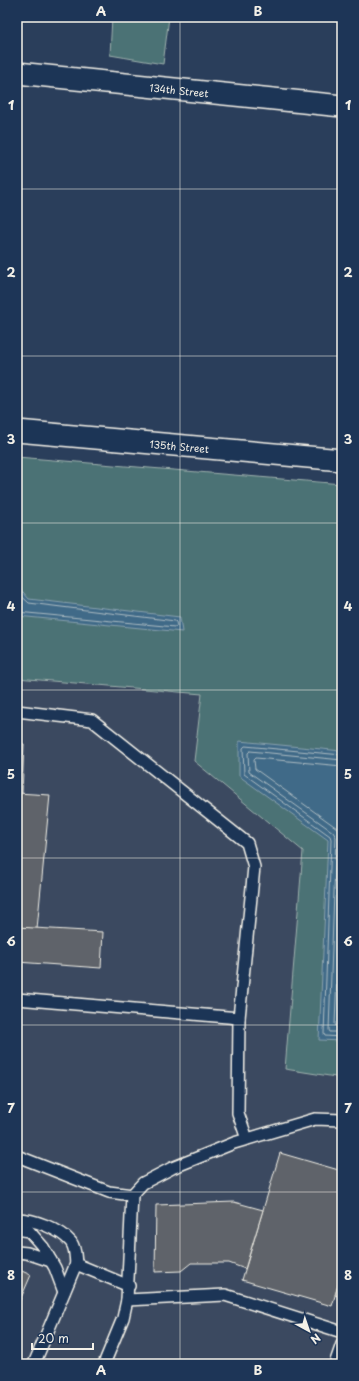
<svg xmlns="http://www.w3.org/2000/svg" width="359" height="1381" font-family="'Playpen Sans',sans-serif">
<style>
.built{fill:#3a4960}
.green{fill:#4b7275;stroke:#a0b2ae}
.water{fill:#416b88;stroke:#89a1ae}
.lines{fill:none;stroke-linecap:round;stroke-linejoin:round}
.shore{stroke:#acbbc2;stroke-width:1}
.building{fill:#5e646a;stroke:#f4f1e8}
.lane-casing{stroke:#f4f1e8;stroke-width:14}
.street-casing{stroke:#f4f1e8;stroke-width:24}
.lane{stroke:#1d3557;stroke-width:11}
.street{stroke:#1d3557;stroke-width:21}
.grid{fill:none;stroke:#f4f1e8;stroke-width:1;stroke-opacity:0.55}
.labels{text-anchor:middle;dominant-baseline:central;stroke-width:4;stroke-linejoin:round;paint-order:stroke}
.street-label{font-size:10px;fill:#f4f1e8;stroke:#1d3557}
.neatline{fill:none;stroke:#f4f1e8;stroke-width:1.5}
.grid-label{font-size:13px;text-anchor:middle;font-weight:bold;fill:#f4f1e8}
</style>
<rect width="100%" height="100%" fill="#2a3e5b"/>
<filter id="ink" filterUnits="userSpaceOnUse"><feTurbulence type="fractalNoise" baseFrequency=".025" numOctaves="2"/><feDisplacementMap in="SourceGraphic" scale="8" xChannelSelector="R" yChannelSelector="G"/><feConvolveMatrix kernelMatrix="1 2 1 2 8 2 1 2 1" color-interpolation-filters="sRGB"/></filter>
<g filter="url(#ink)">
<path class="built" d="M 17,678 L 203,694 L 194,761 L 303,851 L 285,1068 L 342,1078 L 342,1364 L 17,1364 Z"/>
<g class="green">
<path d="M 112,17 L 169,17 L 163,64 L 110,55 Z"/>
<path d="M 17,457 L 342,484 L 342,1078 L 285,1069 L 303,851 L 194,761 L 202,694 L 17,678 Z"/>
</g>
<g class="water">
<path d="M 17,585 L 29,599 L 180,617 L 182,632 L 17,616 Z"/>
<path d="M 239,741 L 342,751 L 342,1041 L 319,1040 L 328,840 L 239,776 Z"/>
</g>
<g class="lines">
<g class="shore">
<path d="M 17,592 L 29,603 L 175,621 L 176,622 L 177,626 L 175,627 L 17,612"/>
<path d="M 342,755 L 245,746 L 243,748 L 244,774 L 330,836 L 331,839 L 324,1034 L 325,1036 L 342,1037"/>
<path d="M 342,760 L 250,751 L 248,753 L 249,772 L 333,832 L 336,837 L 329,1030 L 330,1032 L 342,1032"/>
<path d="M 342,766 L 256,758 L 254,760 L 255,769 L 337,828 L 342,836"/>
<path d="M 342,857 L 335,1024 L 336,1026 L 342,1026"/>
</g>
</g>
<g class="building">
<path d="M 17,743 L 24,744 L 22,794 L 17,793 Z"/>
<path d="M 17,793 L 50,795 L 37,929 L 17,927 Z"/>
<path d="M 17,927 L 103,932 L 101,968 L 17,962 Z"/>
<path d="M 280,1153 L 342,1171 L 342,1272 L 332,1306 L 242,1280 Z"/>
<path d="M 234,1202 L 263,1210 L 245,1269 L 229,1263 L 191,1263 L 181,1271 L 155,1272 L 156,1205 Z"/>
<path d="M 17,1269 L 31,1275 L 17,1307 Z"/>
<path d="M 342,1272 L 342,1297 L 335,1295 Z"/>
</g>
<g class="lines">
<defs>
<g id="lane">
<path d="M 17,711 L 92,720 L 247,843 L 254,867 L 239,1018 L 238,1113 L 247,1139"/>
<path d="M 17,999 L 239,1018"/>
<path d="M 17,1156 L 109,1192 L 132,1195"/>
<path d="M 17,1219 C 34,1219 60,1229 71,1242 C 76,1249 75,1256 76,1264 L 129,1286"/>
<path d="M 17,1229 L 29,1231 L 43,1247 L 55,1268 L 64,1292"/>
<path d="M 17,1252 L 27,1253 L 51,1261"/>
<path d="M 127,1300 L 225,1295 L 342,1332"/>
<path d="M 34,1364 L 76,1264"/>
<path d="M 104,1364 L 123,1318 L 127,1300 L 132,1195 L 143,1183 L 172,1168 L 234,1143 L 315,1119 L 342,1120"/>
<path d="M 335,1364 L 342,1344"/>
</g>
<g id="street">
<path id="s1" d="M 17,73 L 342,106"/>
<path id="s2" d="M 17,431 L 342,460"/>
</g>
</defs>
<use href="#lane" class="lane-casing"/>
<use href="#street" class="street-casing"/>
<use href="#lane" class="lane"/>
<use href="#street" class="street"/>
</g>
</g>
<path class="grid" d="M 180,17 L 180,1364M 17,189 L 342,189M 17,356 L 342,356M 17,523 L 342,523M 17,690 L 342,690M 17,858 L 342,858M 17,1025 L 342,1025M 17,1192 L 342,1192"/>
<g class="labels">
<g class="street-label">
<text stroke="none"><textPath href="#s1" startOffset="163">134th Street</textPath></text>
<text stroke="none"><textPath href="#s2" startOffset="163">135th Street</textPath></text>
</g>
</g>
<rect width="359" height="1381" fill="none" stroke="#1d3557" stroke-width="44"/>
<g transform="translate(309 1331) rotate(140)" stroke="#1d3557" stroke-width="3" paint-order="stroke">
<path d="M0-3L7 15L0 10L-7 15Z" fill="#f4f1e8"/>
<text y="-6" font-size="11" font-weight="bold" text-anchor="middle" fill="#f4f1e8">N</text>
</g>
<path d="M32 1343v6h61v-6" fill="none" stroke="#f4f1e8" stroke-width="2"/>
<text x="38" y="1343" font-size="12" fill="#f4f1e8" stroke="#1d3557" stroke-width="3" paint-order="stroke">20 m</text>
<rect x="22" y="22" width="315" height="1337" class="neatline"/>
<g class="grid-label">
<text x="101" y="16">A</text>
<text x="258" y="16">B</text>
<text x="11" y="110">1</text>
<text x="348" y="110">1</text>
<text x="11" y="277">2</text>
<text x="348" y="277">2</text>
<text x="11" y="444">3</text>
<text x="348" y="444">3</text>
<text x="11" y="611">4</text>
<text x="348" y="611">4</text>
<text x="11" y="779">5</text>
<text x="348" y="779">5</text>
<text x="11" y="946">6</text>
<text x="348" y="946">6</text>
<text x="11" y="1113">7</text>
<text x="348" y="1113">7</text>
<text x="11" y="1280">8</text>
<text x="348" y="1280">8</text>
<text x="101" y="1375">A</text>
<text x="258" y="1375">B</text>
</g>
</svg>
